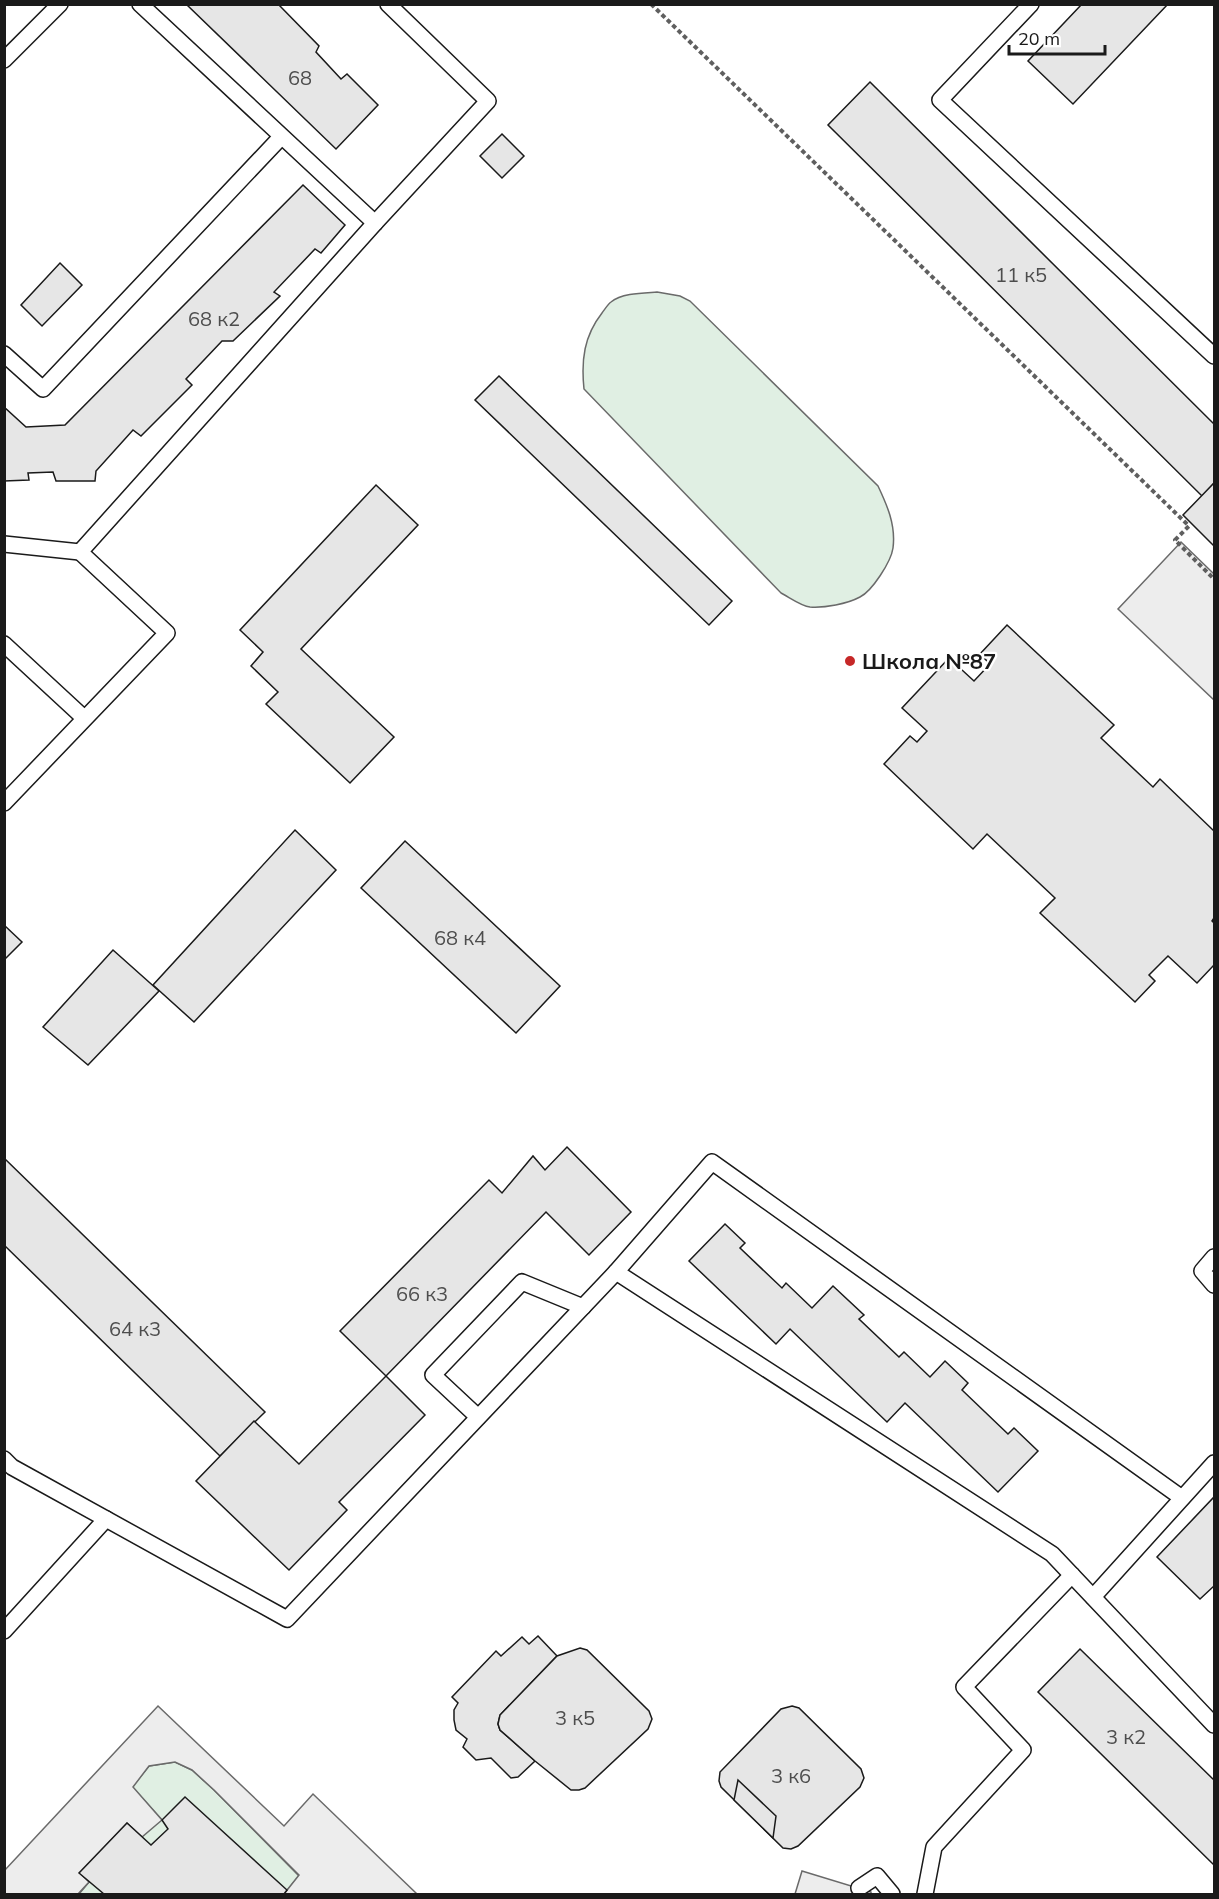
<svg xmlns="http://www.w3.org/2000/svg" width="1219" height="1899" font-family="Mulish,sans-serif">
<style>
.green{fill:#e0efe3;stroke:#6a6a6a;stroke-width:1.5}
.parking{fill:#ededed;stroke:#6a6a6a;stroke-width:1.5}
.building{fill:#e6e6e6;stroke:#1a1a1a;stroke-width:1.5}
.lines{fill:none;stroke-linecap:round;stroke-linejoin:round}
.service-casing{stroke:#1a1a1a;stroke-width:18}
.path{stroke:#5f5f5f;stroke-width:4;stroke-dasharray:4.5 3;stroke-linecap:butt}
.service{stroke:#fff;stroke-width:15}
.poi-dot{fill:#c62828;stroke:#fff;stroke-width:2}
.labels{text-anchor:middle;dominant-baseline:central;stroke-width:4.5;stroke-linejoin:round;paint-order:stroke}
.number-label{font-size:20px;fill:#4d4d4d}
.poi-label{font-size:22px;font-weight:bold;fill:#1a1a1a;stroke:#fff;text-anchor:start}
</style>
<rect width="100%" height="100%" fill="#fff"/>
<g class="green">
<path d="M 657,292 L 680,296 L 690,301 L 878,486 C 887,505 896,525 893,548 C 891,562 872,591 860,597 C 847,604 825,608 810,607 C 801,606 789,597 781,593 L 584,389 C 581,360 584,336 602,313 C 605,309 608,304 611,302 C 622,293 644,293 657,292 Z"/>
<path d="M 175,1762 L 192,1770 L 214,1790 L 299,1876 L 284,1894 L 79,1894 L 89,1882 L 79,1873 L 127,1823 L 161,1819 L 132,1787 L 149,1766 Z"/>
</g>
<g class="parking">
<path d="M 1181,542 L 1214,574 L 1214,700 L 1118,609 Z"/>
<path d="M 158,1706 L 284,1826 L 313,1794 L 417,1894 L 284,1894 L 299,1875 L 214,1790 L 192,1770 L 175,1762 L 149,1766 L 133,1787 L 162,1820 L 142,1837 L 127,1823 L 80,1873 L 89,1882 L 78,1894 L 5,1894 L 4,1871 Z"/>
<path d="M 802,1871 L 871,1892 L 871,1894 L 795,1894 Z"/>
</g>
<g class="building">
<path d="M 186,4 L 278,4 L 319,46 L 316,52 L 341,79 L 347,74 L 378,105 L 336,149 Z"/>
<path d="M 1082,4 L 1168,4 L 1073,104 L 1028,61 Z"/>
<path d="M 870,82 L 1214,424 L 1214,483 L 1202,496 L 828,125 Z"/>
<path d="M 502,134 L 524,156 L 502,178 L 480,156 Z"/>
<path d="M 303,185 L 345,225 L 321,253 L 315,249 L 274,292 L 280,296 L 233,341 L 222,341 L 186,379 L 192,385 L 141,436 L 133,430 L 96,471 L 95,481 L 56,481 L 53,472 L 28,473 L 29,480 L 4,481 L 4,407 L 26,427 L 65,425 Z"/>
<path d="M 60,263 L 82,285 L 42,326 L 21,305 Z"/>
<path d="M 499,376 L 732,601 L 709,625 L 475,400 Z"/>
<path d="M 1214,483 L 1214,546 L 1183,515 Z"/>
<path d="M 376,485 L 418,525 L 301,649 L 394,737 L 350,783 L 266,704 L 278,692 L 251,666 L 263,652 L 240,630 Z"/>
<path d="M 1007,625 L 1114,725 L 1101,738 L 1153,787 L 1160,779 L 1214,831 L 1214,918 L 1212,921 L 1214,923 L 1214,965 L 1197,983 L 1168,956 L 1149,975 L 1155,981 L 1135,1002 L 1040,913 L 1055,898 L 987,834 L 973,849 L 884,764 L 910,736 L 917,742 L 927,731 L 902,708 L 949,658 L 974,681 L 990,664 L 980,654 Z"/>
<path d="M 295,830 L 336,870 L 194,1022 L 153,985 Z"/>
<path d="M 405,841 L 560,986 L 516,1033 L 361,888 Z"/>
<path d="M 4,925 L 22,942 L 4,960 Z"/>
<path d="M 113,950 L 159,991 L 88,1065 L 43,1027 Z"/>
<path d="M 567,1147 L 631,1212 L 589,1255 L 546,1212 L 386,1376 L 340,1331 L 489,1180 L 502,1193 L 533,1156 L 545,1170 Z"/>
<path d="M 4,1158 L 265,1412 L 220,1456 L 4,1245 Z"/>
<path d="M 725,1224 L 745,1243 L 740,1248 L 782,1288 L 786,1283 L 812,1308 L 833,1286 L 864,1315 L 859,1319 L 899,1357 L 904,1352 L 930,1377 L 945,1361 L 968,1383 L 962,1390 L 1008,1434 L 1014,1428 L 1038,1451 L 998,1492 L 905,1403 L 887,1422 L 790,1329 L 776,1344 L 689,1261 Z"/>
<path d="M 386,1376 L 425,1415 L 339,1502 L 347,1510 L 289,1570 L 196,1481 L 254,1421 L 299,1464 Z"/>
<path d="M 1214,1497 L 1214,1586 L 1200,1599 L 1157,1557 Z"/>
<path d="M 538,1636 L 557,1656 L 500,1715 L 498,1724 L 500,1730 L 535,1761 L 518,1777 L 511,1778 L 491,1758 L 476,1760 L 463,1747 L 467,1739 L 456,1730 L 454,1720 L 454,1710 L 458,1703 L 452,1697 L 496,1651 L 501,1656 L 522,1637 L 529,1644 Z"/>
<path d="M 580,1648 L 587,1650 L 649,1711 L 652,1719 L 648,1729 L 585,1788 L 579,1790 L 571,1790 L 535,1761 L 500,1730 L 498,1724 L 500,1715 L 557,1656 Z"/>
<path d="M 1080,1649 L 1214,1780 L 1214,1865 L 1038,1692 Z"/>
<path d="M 792,1706 L 799,1708 L 861,1769 L 864,1778 L 860,1787 L 798,1846 L 791,1849 L 783,1848 L 721,1787 L 719,1781 L 720,1772 L 781,1709 Z"/>
<path d="M 738,1780 L 776,1816 L 773,1838 L 734,1800 Z"/>
<path d="M 185,1797 L 287,1890 L 284,1894 L 104,1894 L 79,1873 L 127,1823 L 151,1845 L 168,1829 L 162,1820 Z"/>
</g>
<g class="lines">
<defs>
<g id="service">
<path d="M 140,4 L 375,223"/>
<path d="M 1031,4 L 940,100 L 1214,356"/>
<path d="M 4,60 L 60,4"/>
<path d="M 4,354 L 43,389 L 281,137"/>
<path d="M 4,544 L 80,552"/>
<path d="M 4,644 L 84,718"/>
<path d="M 4,803 L 167,633 L 80,552 L 375,223 L 488,101 L 388,4"/>
<path d="M 1214,1257 L 1202,1271 L 1214,1285"/>
<path d="M 616,1272 L 712,1162 L 1182,1498"/>
<path d="M 478,1417 L 433,1375 L 522,1282 L 583,1307"/>
<path d="M 4,1459 L 12,1467 L 287,1619 L 616,1272 L 1052,1554 L 1214,1725"/>
<path d="M 1093,1597 L 1214,1463"/>
<path d="M 4,1631 L 106,1519"/>
<path d="M 859,1888 L 877,1876 L 892,1894"/>
<path d="M 925,1894 L 934,1847 L 1023,1750 L 964,1687 L 1072,1575"/>
</g>
</defs>
<use href="#service" class="service-casing"/>
<path class="path" d="M 651,4 L 1189,526 L 1175,540 L 1214,579"/>
<use href="#service" class="service"/>
</g>
<circle class="poi-dot" cx="850" cy="661" r="6"/>
<g class="labels">
<g class="number-label">
<text x="300" y="77">68</text>
<text x="1021" y="274">11 к5</text>
<text x="214" y="318">68 к2</text>
<text x="460" y="937">68 к4</text>
<text x="422" y="1293">66 к3</text>
<text x="135" y="1328">64 к3</text>
<text x="575" y="1717">3 к5</text>
<text x="1126" y="1736">3 к2</text>
<text x="791" y="1775">3 к6</text>
</g>
<g class="poi-label">
<text x="862" y="661">Школа №87</text>
</g>
</g>
<rect width="1219" height="1899" fill="none" stroke="#1a1a1a" stroke-width="12"/>
<path d="M1009 45v9h96v-9" fill="none" stroke="#1a1a1a" stroke-width="3"/>
<text x="1018" y="45" font-size="18" fill="#1a1a1a" stroke="#ffffff" stroke-width="4.5" paint-order="stroke">20 m</text>
</svg>
